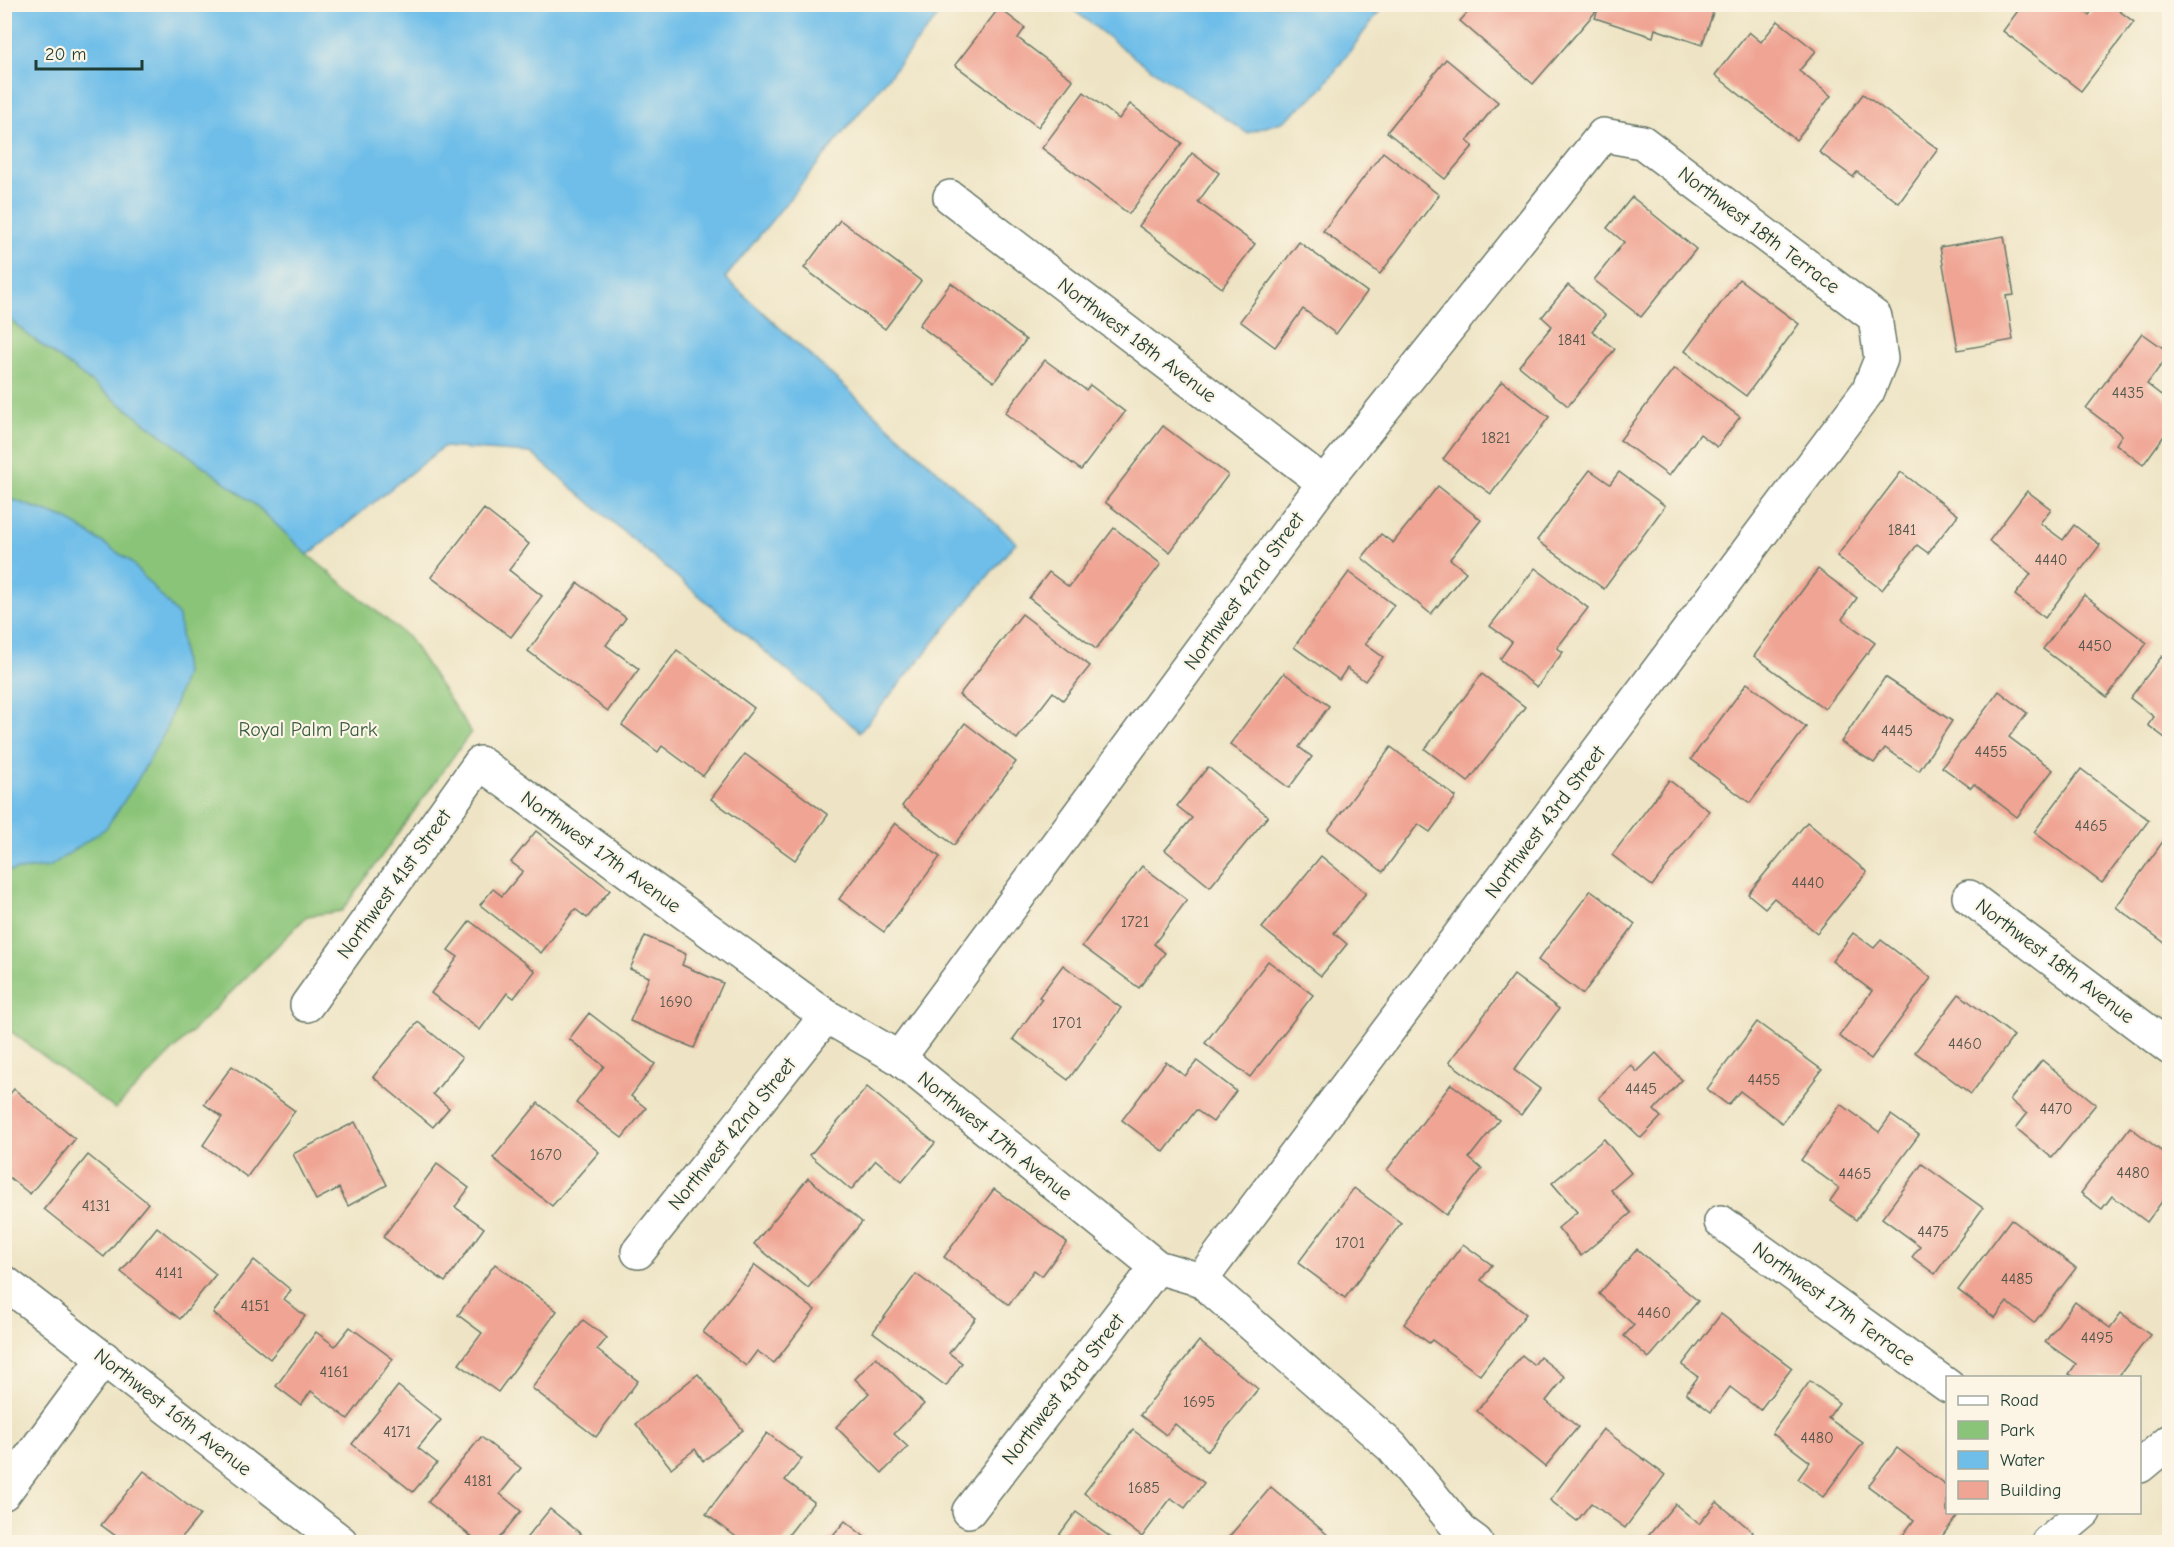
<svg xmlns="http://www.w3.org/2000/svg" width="2174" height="1547" font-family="'Comic Neue',sans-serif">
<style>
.green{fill:#8ac478;stroke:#548056;stroke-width:1.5}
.water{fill:#6ebee9;stroke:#467e8e;stroke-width:1.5}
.building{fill:#f0a594}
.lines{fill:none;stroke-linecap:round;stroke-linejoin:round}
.minor-casing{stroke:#677767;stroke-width:36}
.minor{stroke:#fff;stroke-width:33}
.labels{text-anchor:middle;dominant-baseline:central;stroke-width:4.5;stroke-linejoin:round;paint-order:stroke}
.number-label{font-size:16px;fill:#53574c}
.street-label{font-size:20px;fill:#1f3d34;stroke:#fcf5e5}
.park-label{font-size:20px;fill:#3a5f45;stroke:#fcf5e5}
</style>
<rect width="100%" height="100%" fill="#fcf5e5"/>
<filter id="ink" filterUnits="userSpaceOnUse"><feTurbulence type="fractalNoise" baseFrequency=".0167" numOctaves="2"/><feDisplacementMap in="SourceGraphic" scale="12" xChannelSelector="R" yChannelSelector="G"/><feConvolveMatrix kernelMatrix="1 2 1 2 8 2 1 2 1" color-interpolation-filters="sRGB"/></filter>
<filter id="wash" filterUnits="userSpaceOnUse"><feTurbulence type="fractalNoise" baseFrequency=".008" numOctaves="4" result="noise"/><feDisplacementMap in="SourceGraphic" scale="24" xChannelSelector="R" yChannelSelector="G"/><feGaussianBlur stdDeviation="1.35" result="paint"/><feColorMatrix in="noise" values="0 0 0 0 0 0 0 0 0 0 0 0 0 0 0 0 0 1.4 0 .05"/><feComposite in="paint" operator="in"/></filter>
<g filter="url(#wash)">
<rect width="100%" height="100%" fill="#eee4c5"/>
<path class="green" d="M 5,315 L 27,334 L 258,507 L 308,555 L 409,638 L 471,732 L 342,911 L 307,916 L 115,1109 L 5,1027 L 5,871 L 49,867 L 67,519 L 5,497 Z"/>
<g class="water">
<path d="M 5,4 L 947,5 L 725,278 L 1016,542 L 860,732 L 531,453 L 443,447 L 308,555 L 258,507 L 27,334 L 5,315 Z"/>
<path d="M 1067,5 L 1384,5 L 1321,90 L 1284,121 L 1247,133 L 1139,61 Z"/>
<path d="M 5,497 L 67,519 L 129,560 L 179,616 L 185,674 L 166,730 L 134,786 L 106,828 L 49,867 L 9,871 L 4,871 Z"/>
</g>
<g id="blocks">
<g class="building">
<path d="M 1475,4 L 1592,4 L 1598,9 L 1533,84 L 1460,21 Z"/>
<path d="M 1600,4 L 1716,4 L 1702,45 L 1655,29 L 1653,37 L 1595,18 Z"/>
<path d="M 2023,4 L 2076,4 L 2089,15 L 2097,4 L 2110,4 L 2134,22 L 2081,91 L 2003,31 Z"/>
<path d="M 999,8 L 1025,28 L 1018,38 L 1073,80 L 1038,127 L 955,65 Z"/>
<path d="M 1778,21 L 1816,51 L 1799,71 L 1831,96 L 1796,140 L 1715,75 L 1749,32 L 1761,42 Z"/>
<path d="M 1446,59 L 1498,102 L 1467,141 L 1473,146 L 1445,179 L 1387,132 Z"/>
<path d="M 1084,92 L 1119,119 L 1130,104 L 1182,143 L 1129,214 L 1042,148 Z"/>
<path d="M 1863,94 L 1938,149 L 1899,203 L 1857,172 L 1853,177 L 1819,152 Z"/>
<path d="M 1383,152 L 1439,195 L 1380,274 L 1323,231 Z"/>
<path d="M 1192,153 L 1219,173 L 1198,202 L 1255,244 L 1222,288 L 1139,226 Z"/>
<path d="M 1632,197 L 1696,249 L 1641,317 L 1594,280 L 1624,242 L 1607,228 Z"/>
<path d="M 840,220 L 921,281 L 885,329 L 804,268 Z"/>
<path d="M 2004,236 L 2014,295 L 2006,296 L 2013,340 L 1958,350 L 1940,247 Z"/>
<path d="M 1299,242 L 1367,292 L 1336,334 L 1303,309 L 1275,347 L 1240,321 Z"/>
<path d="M 1739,279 L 1799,324 L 1746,396 L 1685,351 Z"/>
<path d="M 951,283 L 1026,340 L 994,382 L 919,325 Z"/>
<path d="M 1568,285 L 1605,315 L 1592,331 L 1615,349 L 1568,406 L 1519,366 L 1552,326 L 1542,317 Z"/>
<path d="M 2142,333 L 2170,353 L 2147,384 L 2169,401 L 2169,429 L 2143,465 L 2116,444 L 2122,435 L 2086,408 Z"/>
<path d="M 1045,360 L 1086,390 L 1090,385 L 1125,412 L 1081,470 L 1005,413 Z"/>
<path d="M 1674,368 L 1740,417 L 1717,447 L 1700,434 L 1669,476 L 1620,440 Z"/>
<path d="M 1502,381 L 1549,417 L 1491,494 L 1443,459 Z"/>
<path d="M 1163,426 L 1228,475 L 1170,552 L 1105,502 Z"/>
<path d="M 1590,470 L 1610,484 L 1619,472 L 1665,506 L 1604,589 L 1537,540 Z"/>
<path d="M 1901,472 L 1958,515 L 1928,553 L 1917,545 L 1882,590 L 1837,556 Z"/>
<path d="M 1438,486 L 1481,520 L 1450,559 L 1466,572 L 1431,614 L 1362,558 L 1381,534 L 1393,543 Z"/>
<path d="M 2027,491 L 2051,509 L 2040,523 L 2063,540 L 2074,525 L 2100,545 L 2045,618 L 2015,595 L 2031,574 L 1989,541 Z"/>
<path d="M 484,509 L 529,544 L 509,570 L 542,596 L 511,637 L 431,577 Z"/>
<path d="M 1114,528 L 1161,564 L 1096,649 L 1029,598 L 1049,572 L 1069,587 Z"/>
<path d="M 1535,568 L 1588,608 L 1557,648 L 1563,652 L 1537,687 L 1500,659 L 1512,642 L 1490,626 Z"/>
<path d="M 1818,569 L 1857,598 L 1842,619 L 1875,643 L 1825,709 L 1754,656 Z"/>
<path d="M 1349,572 L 1394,605 L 1365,644 L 1383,657 L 1365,681 L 1347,668 L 1339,680 L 1294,647 Z"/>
<path d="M 578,583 L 626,618 L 606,645 L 639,669 L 608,711 L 528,651 Z"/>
<path d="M 2084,595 L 2147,643 L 2107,697 L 2043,649 Z"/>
<path d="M 1022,614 L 1090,666 L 1063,700 L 1053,692 L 1017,739 L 959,695 Z"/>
<path d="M 677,650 L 754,708 L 703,776 L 662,746 L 658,752 L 622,725 Z"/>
<path d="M 2162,656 L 2169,662 L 2169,741 L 2148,725 L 2154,717 L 2130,698 Z"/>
<path d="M 1284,673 L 1329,706 L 1299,747 L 1312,757 L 1289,788 L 1230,744 Z"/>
<path d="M 1482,674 L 1525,707 L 1468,782 L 1425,749 Z"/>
<path d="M 1885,677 L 1952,721 L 1919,771 L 1885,748 L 1874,763 L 1841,742 Z"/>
<path d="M 1747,683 L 1806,727 L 1750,803 L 1691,759 Z"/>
<path d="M 1999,691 L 2027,713 L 2009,737 L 2053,770 L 2017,817 L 1974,784 L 1971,788 L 1942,767 Z"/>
<path d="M 965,723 L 1016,762 L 954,845 L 902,806 Z"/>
<path d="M 1391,747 L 1456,797 L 1430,832 L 1418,824 L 1383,872 L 1328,830 Z"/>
<path d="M 745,754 L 828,815 L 795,860 L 711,799 Z"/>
<path d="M 1208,767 L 1268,816 L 1210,887 L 1165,850 L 1192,818 L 1177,806 Z"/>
<path d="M 2081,769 L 2149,820 L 2102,883 L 2034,832 Z"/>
<path d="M 1669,780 L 1709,811 L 1652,886 L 1612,855 Z"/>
<path d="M 1807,822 L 1867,872 L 1817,933 L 1774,898 L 1765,908 L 1748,894 Z"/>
<path d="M 895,823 L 940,857 L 884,932 L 839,899 Z"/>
<path d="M 536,831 L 610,890 L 587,918 L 575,909 L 541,953 L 480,905 L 493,889 L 502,896 L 523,871 L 511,862 Z"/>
<path d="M 2169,833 L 2169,946 L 2116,907 Z"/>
<path d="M 1321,856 L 1366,893 L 1334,933 L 1347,944 L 1321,976 L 1262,928 Z"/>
<path d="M 1142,866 L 1187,900 L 1154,944 L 1165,953 L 1139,988 L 1082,946 Z"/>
<path d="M 1591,890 L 1635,924 L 1583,994 L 1538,960 Z"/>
<path d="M 470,921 L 535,971 L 514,998 L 507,993 L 480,1030 L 431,993 L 458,957 L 448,950 Z"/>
<path d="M 1853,933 L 1874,948 L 1881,940 L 1931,978 L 1871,1059 L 1839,1036 L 1872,991 L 1832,961 Z"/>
<path d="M 645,936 L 686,954 L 682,965 L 723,983 L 694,1048 L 630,1021 L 649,977 L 630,969 Z"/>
<path d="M 1268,961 L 1313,995 L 1250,1077 L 1205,1043 Z"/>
<path d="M 1063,965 L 1121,1008 L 1068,1080 L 1013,1039 L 1042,999 L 1039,997 Z"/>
<path d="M 1514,975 L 1559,1009 L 1514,1070 L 1540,1089 L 1521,1115 L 1449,1062 Z"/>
<path d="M 1959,994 L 2014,1036 L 1971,1094 L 1915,1052 Z"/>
<path d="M 589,1013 L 655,1064 L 631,1096 L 646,1108 L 622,1138 L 576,1103 L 604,1066 L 569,1039 Z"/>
<path d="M 418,1022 L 462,1058 L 433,1094 L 449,1108 L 433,1127 L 373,1077 Z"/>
<path d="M 1757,1022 L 1822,1070 L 1782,1123 L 1740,1091 L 1728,1105 L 1707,1089 Z"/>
<path d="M 1656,1053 L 1682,1080 L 1654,1110 L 1661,1117 L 1641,1138 L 1599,1098 L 1631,1065 L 1637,1072 Z"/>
<path d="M 2042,1060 L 2096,1104 L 2052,1158 L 2016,1128 L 2027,1114 L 2010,1100 Z"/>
<path d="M 1197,1061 L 1236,1091 L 1213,1122 L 1196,1110 L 1164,1152 L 1122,1120 L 1166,1062 L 1185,1076 Z"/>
<path d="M 232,1066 L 295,1111 L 247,1177 L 203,1145 L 222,1117 L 204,1104 Z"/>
<path d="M 1451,1084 L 1499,1120 L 1469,1158 L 1482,1169 L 1446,1215 L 1387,1170 Z"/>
<path d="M 867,1087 L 935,1143 L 902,1182 L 876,1160 L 851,1190 L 810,1155 Z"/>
<path d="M 14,1089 L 75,1139 L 30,1194 L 4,1173 L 4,1101 Z"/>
<path d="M 538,1103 L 599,1152 L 552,1206 L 493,1158 Z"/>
<path d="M 1841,1104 L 1879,1132 L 1891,1115 L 1919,1135 L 1856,1220 L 1830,1201 L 1839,1188 L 1801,1160 Z"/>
<path d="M 355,1122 L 387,1185 L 348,1206 L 339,1188 L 316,1200 L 293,1154 Z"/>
<path d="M 2130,1127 L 2165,1154 L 2169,1147 L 2169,1192 L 2147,1222 L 2112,1196 L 2102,1209 L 2081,1193 Z"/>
<path d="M 1604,1139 L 1631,1173 L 1611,1190 L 1631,1213 L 1581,1256 L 1558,1228 L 1577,1212 L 1552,1183 Z"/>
<path d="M 88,1155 L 148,1203 L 104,1257 L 44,1209 Z"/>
<path d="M 437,1164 L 469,1188 L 455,1207 L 484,1228 L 445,1282 L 383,1237 Z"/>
<path d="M 1922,1164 L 1983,1208 L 1935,1274 L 1912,1257 L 1920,1246 L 1882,1218 Z"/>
<path d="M 808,1178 L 862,1222 L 808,1288 L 754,1244 Z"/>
<path d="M 1354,1188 L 1401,1223 L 1345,1298 L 1298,1263 Z"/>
<path d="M 994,1189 L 1067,1242 L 1042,1276 L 1034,1270 L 1009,1305 L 944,1257 Z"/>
<path d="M 2011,1219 L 2076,1268 L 2034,1323 L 2007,1302 L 1995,1318 L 1958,1290 Z"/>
<path d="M 157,1227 L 216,1274 L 180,1319 L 121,1272 Z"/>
<path d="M 1463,1244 L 1492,1265 L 1481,1280 L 1526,1314 L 1480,1375 L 1432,1340 L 1429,1343 L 1404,1324 Z"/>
<path d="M 1637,1249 L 1698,1301 L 1649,1358 L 1624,1336 L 1634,1325 L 1599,1294 Z"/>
<path d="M 254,1260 L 291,1290 L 284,1299 L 305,1316 L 270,1359 L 213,1313 Z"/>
<path d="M 495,1264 L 557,1311 L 498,1392 L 459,1364 L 482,1333 L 458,1315 Z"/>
<path d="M 755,1265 L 815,1310 L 774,1363 L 757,1351 L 746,1366 L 703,1332 Z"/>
<path d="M 916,1274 L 976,1318 L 949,1353 L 962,1363 L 946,1386 L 873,1332 Z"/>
<path d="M 2075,1302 L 2110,1328 L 2121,1313 L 2150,1335 L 2118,1377 L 2074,1377 L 2069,1374 L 2076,1364 L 2045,1342 Z"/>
<path d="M 1721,1314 L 1792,1368 L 1760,1410 L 1730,1387 L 1711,1412 L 1686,1393 L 1698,1377 L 1682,1365 Z"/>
<path d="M 583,1320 L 607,1338 L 597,1350 L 638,1381 L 596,1437 L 532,1388 Z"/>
<path d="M 350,1327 L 393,1359 L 348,1419 L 311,1391 L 301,1405 L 276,1386 L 316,1332 L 335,1346 Z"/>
<path d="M 1199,1341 L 1258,1389 L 1208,1451 L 1175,1424 L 1166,1435 L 1140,1415 Z"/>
<path d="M 1522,1355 L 1534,1365 L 1540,1357 L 1565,1377 L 1546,1401 L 1578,1427 L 1545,1467 L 1477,1411 Z"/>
<path d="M 876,1357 L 924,1404 L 894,1434 L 908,1447 L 882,1473 L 836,1427 L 869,1393 L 855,1379 Z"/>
<path d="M 698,1374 L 743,1430 L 703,1461 L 695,1449 L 671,1468 L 636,1424 Z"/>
<path d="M 1810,1381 L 1839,1403 L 1828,1418 L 1863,1443 L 1823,1497 L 1798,1479 L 1810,1462 L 1772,1433 Z"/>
<path d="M 398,1386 L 441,1420 L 418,1448 L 437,1463 L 413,1492 L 352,1444 Z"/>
<path d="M 1603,1429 L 1665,1475 L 1625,1528 L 1591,1503 L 1577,1521 L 1550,1500 Z"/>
<path d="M 1133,1430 L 1204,1483 L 1185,1508 L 1171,1498 L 1142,1537 L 1084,1493 Z"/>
<path d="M 767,1433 L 802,1459 L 785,1480 L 814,1502 L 783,1542 L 730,1542 L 735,1536 L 706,1514 Z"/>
<path d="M 481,1437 L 521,1468 L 500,1494 L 521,1511 L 496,1542 L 478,1542 L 428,1502 Z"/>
<path d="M 1897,1448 L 1947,1486 L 1947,1512 L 1960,1512 L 1938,1542 L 1898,1542 L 1914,1520 L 1868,1486 Z"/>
<path d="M 144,1471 L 200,1515 L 178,1542 L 161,1542 L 157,1539 L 154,1542 L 124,1542 L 101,1525 Z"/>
<path d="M 1271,1487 L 1329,1536 L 1324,1542 L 1233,1542 L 1228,1538 Z"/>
<path d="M 1717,1502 L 1753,1532 L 1745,1542 L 1643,1542 L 1675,1504 L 1699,1524 Z"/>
<path d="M 550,1509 L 591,1542 L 523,1542 Z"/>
<path d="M 1076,1512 L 1117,1542 L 1054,1542 Z"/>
<path d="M 845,1521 L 871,1542 L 827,1542 Z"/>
</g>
</g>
</g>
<g filter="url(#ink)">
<use href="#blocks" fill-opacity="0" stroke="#677767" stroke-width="1.5"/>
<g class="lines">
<defs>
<g id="minor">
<path d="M 950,197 L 1324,483"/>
<path d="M 1969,897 L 2170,1048"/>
<path d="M 307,1005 L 480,763 L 826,1016 L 899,1058 L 1157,1267 L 1201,1280 L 1392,1447 L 1461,1531 L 1476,1542"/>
<path d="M 899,1058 L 1324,483 L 1603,135 L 1642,142 L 1875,317 L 1881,359 L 1868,391 L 1201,1280"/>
<path d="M 1721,1222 L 1948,1386"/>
<path d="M 638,1252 L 826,1016"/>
<path d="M 4,1282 L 341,1542"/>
<path d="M 2140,1466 L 2170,1441"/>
<path d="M 4,1493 L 104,1358"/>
<path d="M 969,1511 L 1157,1267"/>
<path d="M 2048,1542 L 2084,1512"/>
</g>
</defs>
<use href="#minor" class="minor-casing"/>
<use href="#minor" class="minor"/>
</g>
</g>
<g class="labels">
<g class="number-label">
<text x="1572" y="340">1841</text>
<text x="2128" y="393">4435</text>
<text x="1496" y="438">1821</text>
<text x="1902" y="530">1841</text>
<text x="2051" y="560">4440</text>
<text x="2095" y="646">4450</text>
<text x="1897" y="731">4445</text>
<text x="1991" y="752">4455</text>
<text x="2091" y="826">4465</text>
<text x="1808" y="883">4440</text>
<text x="1135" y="922">1721</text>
<text x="676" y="1002">1690</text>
<text x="1067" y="1023">1701</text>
<text x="1965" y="1044">4460</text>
<text x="1764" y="1080">4455</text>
<text x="1641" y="1089">4445</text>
<text x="2056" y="1109">4470</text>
<text x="546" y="1155">1670</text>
<text x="2133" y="1173">4480</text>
<text x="1855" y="1174">4465</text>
<text x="96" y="1206">4131</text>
<text x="1933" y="1232">4475</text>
<text x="1350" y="1243">1701</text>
<text x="169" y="1273">4141</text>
<text x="2017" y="1279">4485</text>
<text x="255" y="1306">4151</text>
<text x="1654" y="1313">4460</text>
<text x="2097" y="1338">4495</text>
<text x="334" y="1372">4161</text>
<text x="1199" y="1402">1695</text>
<text x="397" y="1432">4171</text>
<text x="1817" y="1438">4480</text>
<text x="478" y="1481">4181</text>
<text x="1144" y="1488">1685</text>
</g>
<g class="street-label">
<text transform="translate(1759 230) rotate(37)">Northwest 18th Terrace</text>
<text transform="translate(1137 340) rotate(37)">Northwest 18th Avenue</text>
<text transform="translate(1244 591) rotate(-54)">Northwest 42nd Street</text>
<text transform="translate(1545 822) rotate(-53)">Northwest 43rd Street</text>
<text transform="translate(601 852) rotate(36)">Northwest 17th Avenue</text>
<text transform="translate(394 884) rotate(-54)">Northwest 41st Street</text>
<text transform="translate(2055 961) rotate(37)">Northwest 18th Avenue</text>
<text transform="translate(732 1134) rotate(-51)">Northwest 42nd Street</text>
<text transform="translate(995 1136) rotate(39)">Northwest 17th Avenue</text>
<text transform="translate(1834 1304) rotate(36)">Northwest 17th Terrace</text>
<text transform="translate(1063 1389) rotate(-52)">Northwest 43rd Street</text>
<text transform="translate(173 1412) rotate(38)">Northwest 16th Avenue</text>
</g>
<g class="park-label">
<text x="308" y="729">Royal Palm Park</text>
</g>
</g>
<rect width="2174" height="1547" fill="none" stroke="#fcf5e5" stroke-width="24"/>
<rect x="1946" y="1376" width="195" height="138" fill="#fcf5e5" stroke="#a4ab9e" stroke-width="1.5"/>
<rect x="1958" y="1396" width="30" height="9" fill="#ffffff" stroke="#a4ab9e" stroke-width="1.5"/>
<text x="2000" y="1406" font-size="18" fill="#1f3d34">Road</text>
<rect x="1958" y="1421" width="30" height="18" fill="#8ac478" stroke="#a4ab9e" stroke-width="1.5"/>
<text x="2000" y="1436" font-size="18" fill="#1f3d34">Park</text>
<rect x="1958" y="1451" width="30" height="18" fill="#6ebee9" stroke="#a4ab9e" stroke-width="1.5"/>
<text x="2000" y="1466" font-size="18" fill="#1f3d34">Water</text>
<rect x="1958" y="1481" width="30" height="18" fill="#f0a594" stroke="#a4ab9e" stroke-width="1.5"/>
<text x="2000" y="1496" font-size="18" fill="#1f3d34">Building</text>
<path d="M36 60v9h106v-9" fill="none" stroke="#1f3d34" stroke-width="3"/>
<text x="45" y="60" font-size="18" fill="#1f3d34" stroke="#fcf5e5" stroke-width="4.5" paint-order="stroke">20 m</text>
</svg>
